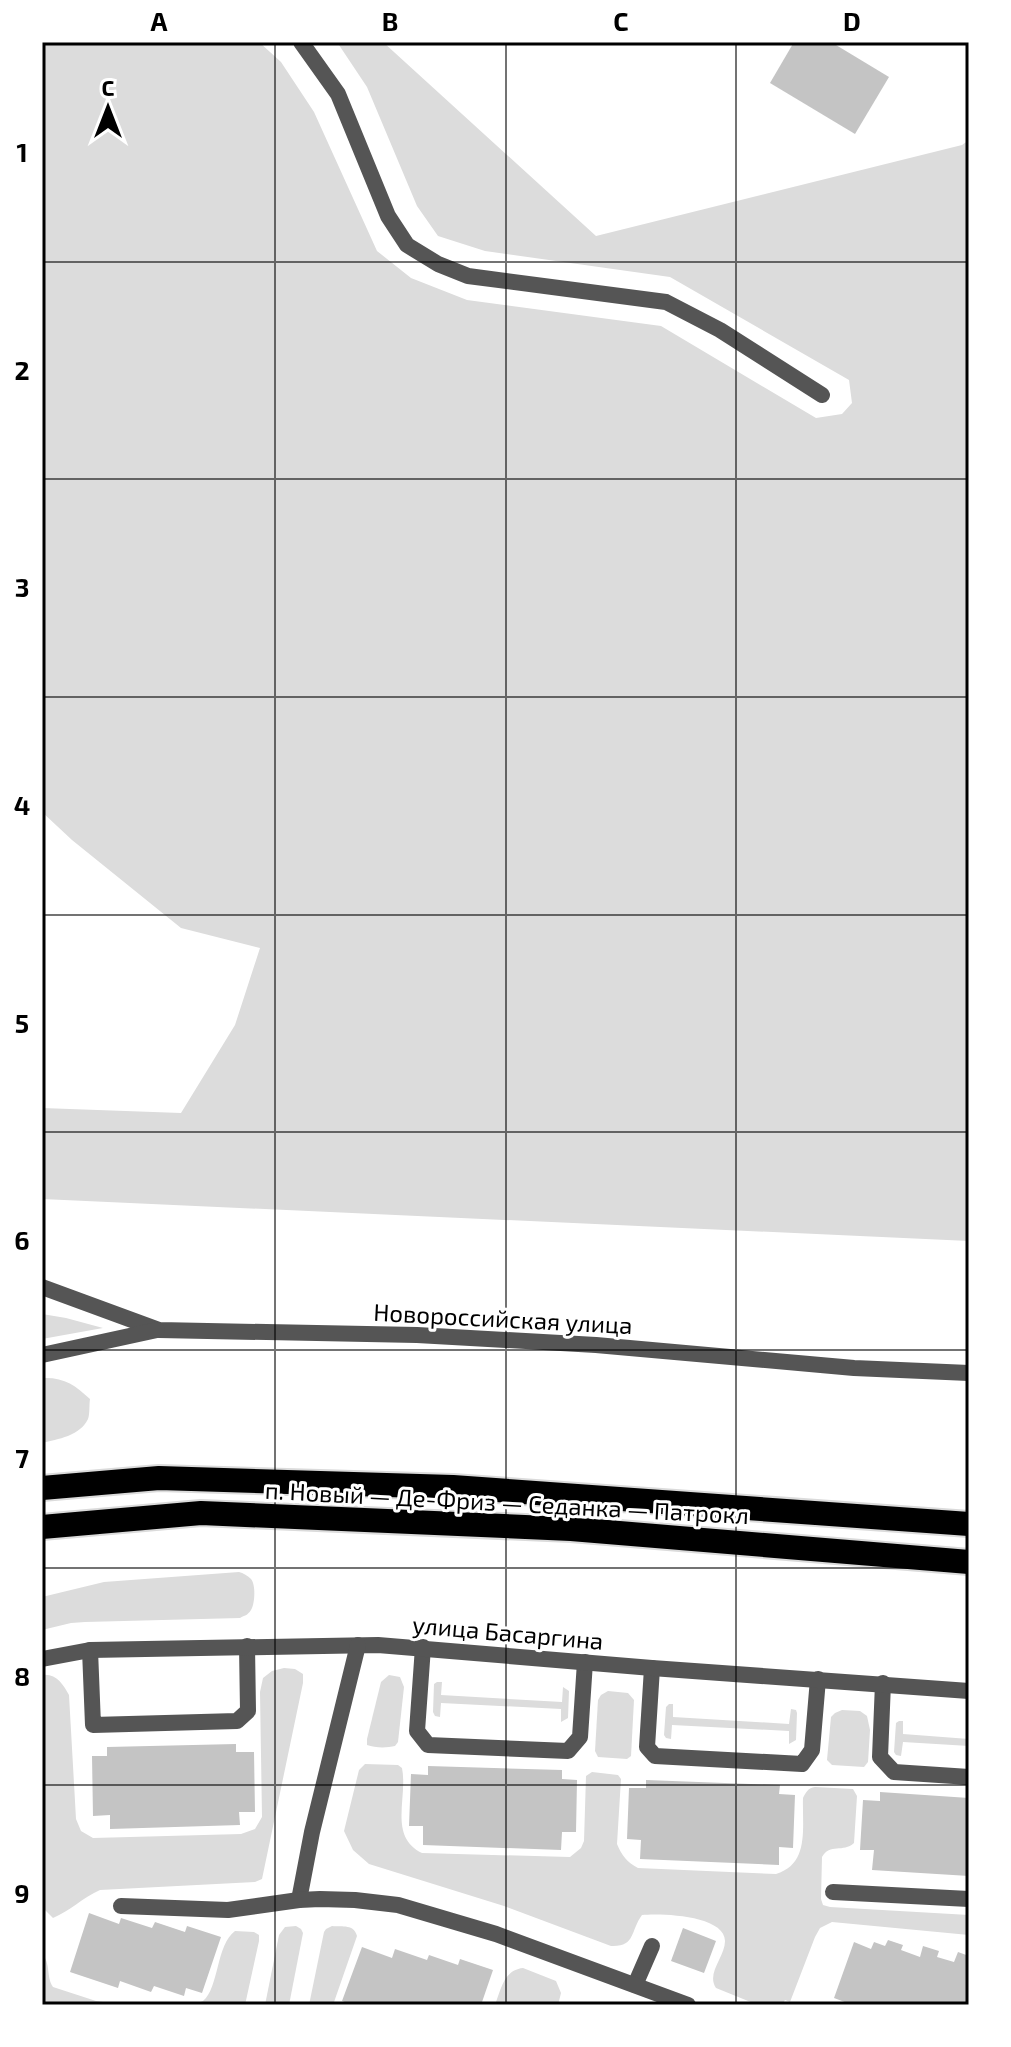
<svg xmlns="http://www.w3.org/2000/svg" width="1011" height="2047" font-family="'Exo 2',sans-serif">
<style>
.green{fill:#dcdcdc}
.building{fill:#c4c4c4}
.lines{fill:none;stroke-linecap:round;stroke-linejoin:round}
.highway-casing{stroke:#dbdbdb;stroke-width:28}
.lane{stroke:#555;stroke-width:16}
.street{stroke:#555;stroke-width:16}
.highway{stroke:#000;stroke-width:24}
.grid{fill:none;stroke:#000;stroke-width:2;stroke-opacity:0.55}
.labels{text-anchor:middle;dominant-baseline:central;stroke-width:6;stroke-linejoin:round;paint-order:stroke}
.street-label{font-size:24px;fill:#000;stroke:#fff}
.neatline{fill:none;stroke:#000;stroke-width:3}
.grid-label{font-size:26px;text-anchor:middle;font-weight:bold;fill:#000}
</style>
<rect width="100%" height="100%" fill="#fff"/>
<g class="green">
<path d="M 42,42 L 259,42 L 281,62 L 314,112 L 377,251 L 411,278 L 467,300 L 661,326 L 816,418 L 842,414 L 852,403 L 849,380 L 670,277 L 485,251 L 438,236 L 417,206 L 367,87 L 337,42 L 383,42 L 596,236 L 962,145 L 969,140 L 969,1241 L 42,1199 L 42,1108 L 181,1113 L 235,1025 L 260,948 L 181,928 L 72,840 L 42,812 Z"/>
<path d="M 42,1314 L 66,1318 L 103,1328 L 42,1339 Z"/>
<path d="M 42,1378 C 64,1377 75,1385 90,1399 C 89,1405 90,1414 88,1419 C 80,1436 58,1439 42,1443 Z"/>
<path d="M 239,1572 C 243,1573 248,1576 251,1579 C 256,1585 255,1604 251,1610 C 247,1616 245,1615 240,1618 L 85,1622 L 71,1623 L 42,1630 L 42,1597 L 104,1582 Z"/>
<path d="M 284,1668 L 295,1669 L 303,1674 L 303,1683 L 262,1879 L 255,1882 L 100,1890 C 82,1898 70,1911 53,1918 L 45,1910 L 42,1897 L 42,1675 C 56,1673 63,1684 69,1695 L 76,1819 L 81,1831 L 93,1838 L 241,1834 L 255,1829 L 262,1817 L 260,1692 L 263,1678 L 272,1671 Z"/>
<path d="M 389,1675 L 400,1677 L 404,1687 L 398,1742 L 395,1746 C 387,1748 375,1748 367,1745 L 367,1739 L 381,1682 Z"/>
<path d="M 437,1682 L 442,1682 L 441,1695 L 562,1702 L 563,1687 L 569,1691 L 568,1718 L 561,1722 L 561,1709 L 441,1703 L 440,1717 L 435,1716 L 433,1712 L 434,1684 Z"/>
<path d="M 608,1691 L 628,1693 L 634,1700 L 631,1756 L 627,1759 L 598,1757 L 595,1751 L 598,1700 L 601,1695 Z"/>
<path d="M 669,1704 L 673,1704 L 673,1717 L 789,1724 L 791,1709 L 796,1710 L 797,1713 L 796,1740 L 789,1744 L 789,1731 L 672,1725 L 671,1739 L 666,1738 L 664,1735 L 666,1707 Z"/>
<path d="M 842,1710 L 860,1711 L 867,1716 L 870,1730 L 868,1762 L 864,1767 L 832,1765 L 827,1760 L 831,1717 L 835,1713 Z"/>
<path d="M 899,1721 L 903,1721 L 903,1734 L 969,1739 L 969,1746 L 903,1742 L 901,1756 L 896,1755 L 894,1752 L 896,1723 Z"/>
<path d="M 365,1764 L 398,1765 L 402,1768 C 408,1798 388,1836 422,1853 L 570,1857 L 581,1848 L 584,1841 L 586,1776 L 592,1772 L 618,1775 L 621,1779 L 617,1844 C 622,1856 627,1862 638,1868 L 776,1874 C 810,1864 802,1827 803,1798 C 806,1792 808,1788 815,1787 L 853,1789 L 857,1796 L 854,1843 C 843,1853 830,1843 822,1857 L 821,1899 L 823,1905 L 830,1907 L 969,1915 L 969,1935 L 832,1922 L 820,1928 L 815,1937 L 790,2002 L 785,2000 L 782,2005 L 758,2005 L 716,1988 C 706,1973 725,1957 725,1941 C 725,1915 660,1913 642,1915 C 630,1931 636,1947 611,1946 L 504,1906 L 369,1864 L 353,1850 L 344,1831 L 359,1770 Z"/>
<path d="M 296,1926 L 301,1929 L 303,1933 L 289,2005 L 265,2005 L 279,1935 L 285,1927 Z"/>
<path d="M 332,1926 C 343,1927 354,1924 357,1936 L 333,2005 L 309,2005 L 324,1932 L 326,1929 Z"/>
<path d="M 235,1931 L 254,1932 L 259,1935 L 259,1941 L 245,2005 L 191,2005 C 192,2005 201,2002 203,2001 C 219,1988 216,1945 235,1931 Z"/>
<path d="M 42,1954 C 51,1963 46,1977 53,1987 L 96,2001 L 124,2005 L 42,2005 Z"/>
<path d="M 523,1968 L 556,1981 L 561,1993 L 558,2005 L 495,2005 C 501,1989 504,1970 523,1968 Z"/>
</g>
<g class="building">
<path d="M 794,42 L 831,42 L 889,77 L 855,134 L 770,83 Z"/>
<path d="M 236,1744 L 236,1752 L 254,1752 L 255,1812 L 239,1812 L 240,1825 L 110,1829 L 110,1815 L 93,1816 L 92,1756 L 107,1756 L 107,1747 Z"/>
<path d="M 428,1766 L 562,1770 L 562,1779 L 577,1780 L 576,1832 L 562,1832 L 561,1850 L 423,1845 L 423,1826 L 409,1826 L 411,1774 L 428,1775 Z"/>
<path d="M 646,1780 L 780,1785 L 779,1794 L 795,1795 L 793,1848 L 779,1847 L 779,1865 L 640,1859 L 641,1840 L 627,1839 L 629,1788 L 646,1788 Z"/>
<path d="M 880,1792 L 969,1798 L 969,1876 L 872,1870 L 874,1850 L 860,1850 L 863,1800 L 880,1801 Z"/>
<path d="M 89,1913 L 119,1924 L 121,1918 L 152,1928 L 155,1922 L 185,1932 L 187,1926 L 221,1937 L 202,1993 L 186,1988 L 184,1996 L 154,1986 L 151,1992 L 120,1981 L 118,1988 L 70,1972 Z"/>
<path d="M 683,1928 L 716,1941 L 704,1973 L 671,1961 Z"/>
<path d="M 888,1940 L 903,1945 L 901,1950 L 920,1957 L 923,1946 L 939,1951 L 937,1957 L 954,1962 L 958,1952 L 969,1956 L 969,2005 L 850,2005 L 850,2004 L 834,1998 L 854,1942 L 871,1949 L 874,1942 L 885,1946 Z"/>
<path d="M 362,1947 L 392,1958 L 395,1949 L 427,1960 L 429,1955 L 458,1965 L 460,1959 L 493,1970 L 481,2005 L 353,2005 L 342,2001 Z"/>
</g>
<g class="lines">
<defs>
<g id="highway">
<path d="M 42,1488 L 159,1478 L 453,1487 L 969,1524"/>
<path d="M 42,1527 L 201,1513 L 571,1529 L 969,1562"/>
</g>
</defs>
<use href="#highway" class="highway-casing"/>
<g class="lane">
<path d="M 301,42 L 338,94 L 388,216 L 407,245 L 438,264 L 468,276 L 666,302 L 720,330 L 822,395"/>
<path d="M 423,1647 L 417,1731 L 428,1745 L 568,1751 L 580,1737 L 585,1662"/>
<path d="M 90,1650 L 93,1725 L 237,1721 L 248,1711 L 247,1646"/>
<path d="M 652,1668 L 647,1747 L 655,1756 L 802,1764 L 812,1750 L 818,1679"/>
<path d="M 883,1683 L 880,1757 L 894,1772 L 969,1777"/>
<path d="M 833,1892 L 969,1899"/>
<path d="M 635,1985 L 652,1946"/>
</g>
<g class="street">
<path d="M 42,1287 L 159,1330 L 417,1335 L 596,1345 L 854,1368 L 969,1373"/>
<path d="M 42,1355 L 157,1330"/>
<path d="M 42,1659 L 90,1650 L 378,1645 L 652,1668 L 969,1691"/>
<path d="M 299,1900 L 312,1832 L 358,1645"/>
<path d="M 121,1906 L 228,1910 L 299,1900 L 320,1899 L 355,1900 L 398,1905 L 496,1934 L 688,2005"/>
</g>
<use href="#highway" class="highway"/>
</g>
<path class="grid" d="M 275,42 L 275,2005M 506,42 L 506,2005M 736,42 L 736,2005M 42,262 L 969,262M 42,479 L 969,479M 42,697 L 969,697M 42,915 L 969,915M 42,1132 L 969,1132M 42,1350 L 969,1350M 42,1568 L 969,1568M 42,1785 L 969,1785"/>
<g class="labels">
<g class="street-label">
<text transform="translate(503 1318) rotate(3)">Новороссийская улица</text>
<text transform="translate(507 1502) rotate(3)">п. Новый — Де-Фриз — Седанка — Патрокл</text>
<text transform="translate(508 1632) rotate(5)">улица Басаргина</text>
</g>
</g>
<rect width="1011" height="2047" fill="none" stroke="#ffffff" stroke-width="88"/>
<g transform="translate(108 108)" stroke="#ffffff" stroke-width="6" paint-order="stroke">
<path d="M0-6L14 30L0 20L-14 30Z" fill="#000000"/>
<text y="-12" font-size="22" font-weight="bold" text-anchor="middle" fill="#000000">С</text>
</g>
<rect x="44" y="44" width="923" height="1959" class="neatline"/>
<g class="grid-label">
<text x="159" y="31">A</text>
<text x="390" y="31">B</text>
<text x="621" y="31">C</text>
<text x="852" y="31">D</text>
<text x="22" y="162">1</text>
<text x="22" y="380">2</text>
<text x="22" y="597">3</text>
<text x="22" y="815">4</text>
<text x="22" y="1033">5</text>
<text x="22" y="1250">6</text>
<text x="22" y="1468">7</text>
<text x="22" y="1686">8</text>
<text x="22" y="1903">9</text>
</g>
</svg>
